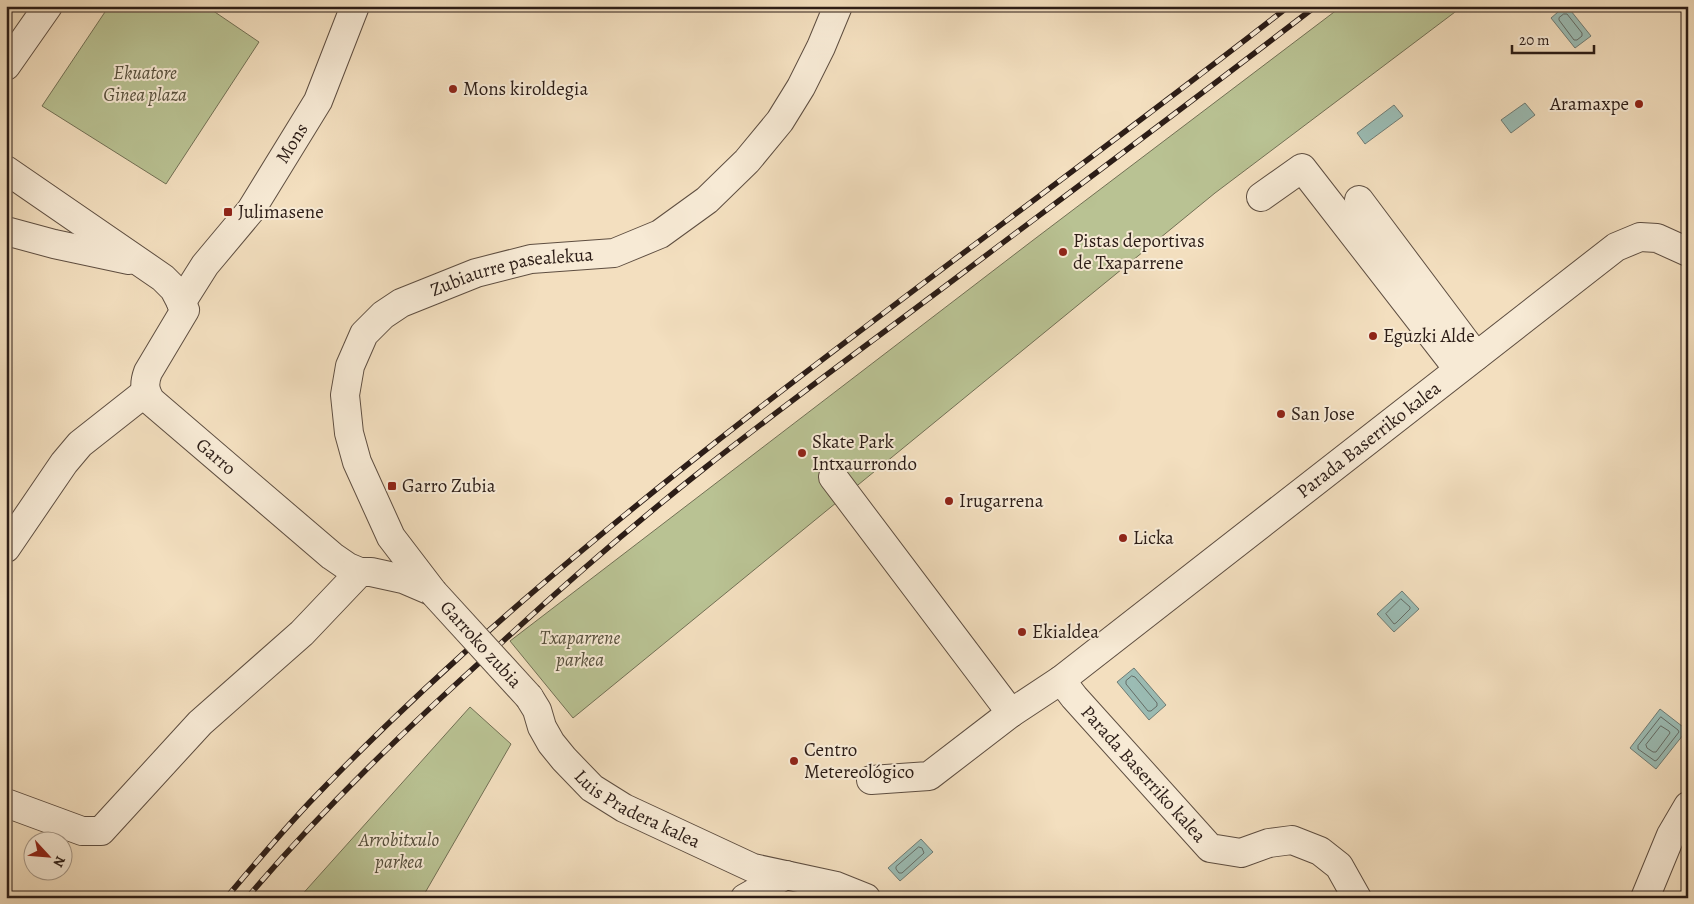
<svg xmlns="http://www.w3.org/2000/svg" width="1694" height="904" font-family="Alegreya,serif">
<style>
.green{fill:#b9c293;stroke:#727055}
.water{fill:#9bbcb4;stroke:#6f7c75}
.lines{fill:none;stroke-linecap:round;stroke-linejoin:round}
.shore{stroke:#646c66;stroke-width:1}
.minor-casing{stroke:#5e4e41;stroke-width:30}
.minor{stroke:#f7ead5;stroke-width:28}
.rail-casing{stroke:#2c1d17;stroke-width:5.5}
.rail{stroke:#f7ead5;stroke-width:4;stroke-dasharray:11;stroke-linecap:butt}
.minor-bridge-casing{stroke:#5e4e41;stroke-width:30;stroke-linecap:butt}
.minor-bridge{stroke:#f7ead5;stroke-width:28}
.poi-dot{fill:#8f2418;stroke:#f7ead5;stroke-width:2}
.labels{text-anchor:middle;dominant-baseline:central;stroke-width:4;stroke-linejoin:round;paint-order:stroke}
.park-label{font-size:19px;font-style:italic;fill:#564f3c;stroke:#f7ead5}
.poi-label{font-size:19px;fill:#2c1d17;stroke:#f7ead5;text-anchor:start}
.street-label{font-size:19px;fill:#2c1d17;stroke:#f7ead5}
</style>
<rect width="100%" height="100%" fill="#f3dfbf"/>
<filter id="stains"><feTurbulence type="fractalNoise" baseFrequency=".004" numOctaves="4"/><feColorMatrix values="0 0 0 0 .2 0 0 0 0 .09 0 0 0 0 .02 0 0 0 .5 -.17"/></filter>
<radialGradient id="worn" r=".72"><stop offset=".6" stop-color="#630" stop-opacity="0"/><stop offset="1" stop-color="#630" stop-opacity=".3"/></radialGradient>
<g class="green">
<path d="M 109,6 L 206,6 L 259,42 L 166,184 L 42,106 Z"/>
<path d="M 1342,6 L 1463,6 L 1215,193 L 573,718 L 510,641 L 1032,241 Z"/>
<path d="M 470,707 L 511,744 L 422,898 L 299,898 Z"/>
</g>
<g class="water">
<path d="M 1565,6 L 1567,6 L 1591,36 L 1575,48 L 1551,18 Z"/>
<path d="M 1525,103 L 1535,115 L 1511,133 L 1501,120 Z"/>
<path d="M 1394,105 L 1403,116 L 1365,144 L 1357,133 Z"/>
<path d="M 1402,591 L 1419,609 L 1394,632 L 1377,614 Z"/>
<path d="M 1134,668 L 1166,705 L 1149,720 L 1117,682 Z"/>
<path d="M 1660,709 L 1687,730 L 1656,769 L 1630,748 Z"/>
<path d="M 921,839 L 933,852 L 900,881 L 888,868 Z"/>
</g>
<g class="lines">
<g class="shore">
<path d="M 1564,14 L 1567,14 L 1582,33 L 1582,36 L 1577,40 L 1574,40 L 1559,20 L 1559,18 Z"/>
<path d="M 1401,599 L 1410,607 L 1410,609 L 1396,623 L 1394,624 L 1386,614 Z"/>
<path d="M 1132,676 L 1135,677 L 1157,703 L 1157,706 L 1151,711 L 1148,711 L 1126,684 L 1126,681 Z"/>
<path d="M 1661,717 L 1678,730 L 1679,732 L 1657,760 L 1655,761 L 1638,749 L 1638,746 Z"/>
<path d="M 1661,726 L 1669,731 L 1670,733 L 1656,752 L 1653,752 L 1647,748 L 1646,745 Z"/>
<path d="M 919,847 L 922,848 L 924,853 L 902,873 L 899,873 L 896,869 L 896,867 Z"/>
</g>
<defs>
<g id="minor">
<path d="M 6,66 L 48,6"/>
<path id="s1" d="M 6,170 L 163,278 L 174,289 L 185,310 L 148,372 C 144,383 144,390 151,401 L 332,556 L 348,567 L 360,572 L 371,572 L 403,579 L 431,591"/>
<path d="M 1261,197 L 1302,168 L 1458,369"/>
<path d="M 1359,200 L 1476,356"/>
<path d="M 6,231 L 54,244 L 129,260"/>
<path id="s2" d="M 181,303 L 205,265 L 251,210 L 318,101 L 355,6"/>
<path d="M 833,477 L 1011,713"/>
<path d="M 6,548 L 64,463 L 80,444 L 146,392"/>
<path id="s3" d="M 433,592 L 391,537 L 357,462 L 349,433 L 345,395 L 350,366 L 364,334 L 383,315 L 401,303 L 476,273 L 531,259 L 614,253 L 660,234 L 707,200 L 747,161 L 780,121 L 801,87 L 821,47 L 838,6"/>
<path id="s4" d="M 1061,680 L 1074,697 L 1210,848 L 1241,853 L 1269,843 L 1292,840 L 1320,851 L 1339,866 L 1357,898"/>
<path id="s5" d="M 529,697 L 537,710 L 542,727 L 551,743 L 564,759 L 592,788 L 624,808 L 753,868 L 836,886 L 866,898"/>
<path id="s6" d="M 871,780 L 929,776 L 1011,713 L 1061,680 L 1616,247 L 1640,237 L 1657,238 L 1688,252"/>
<path d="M 6,803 L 82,831 L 101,831 L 200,723 L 302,633 L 360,572"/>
<path d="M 745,898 L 786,875"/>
<path d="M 1645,898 L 1671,835 L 1688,806"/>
</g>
</defs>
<use href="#minor" class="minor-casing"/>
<use href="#minor" class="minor"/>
<defs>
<g id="rail">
<path d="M 226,898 C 253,866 280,834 309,803 C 444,662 595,536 749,416 C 928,277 1111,145 1289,6"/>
<path d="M 247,898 C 324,807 411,724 499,645 C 566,583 635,523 706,467 C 791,400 878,337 964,272 C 1081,184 1199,96 1316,6"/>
</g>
</defs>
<use href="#rail" class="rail-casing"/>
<use href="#rail" class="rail"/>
<defs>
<g id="minor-bridge">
<path id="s7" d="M 433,592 L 529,697"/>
</g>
</defs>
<use href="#minor-bridge" class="minor-bridge-casing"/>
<use href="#minor-bridge" class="minor-bridge"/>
</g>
<g class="poi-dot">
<circle cx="453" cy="89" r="5"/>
<circle cx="1639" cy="104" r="5"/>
<rect x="223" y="207" width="10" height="10" rx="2.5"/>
<circle cx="1063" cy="252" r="5"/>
<circle cx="1373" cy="336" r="5"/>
<circle cx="1281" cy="414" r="5"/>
<circle cx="802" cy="453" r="5"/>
<rect x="387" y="481" width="10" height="10" rx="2.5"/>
<circle cx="949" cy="501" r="5"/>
<circle cx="1123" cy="538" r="5"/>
<circle cx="1022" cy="632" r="5"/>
<circle cx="794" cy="761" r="5"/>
</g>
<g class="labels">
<g class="park-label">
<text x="145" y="73">Ekuatore<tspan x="145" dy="22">Ginea plaza</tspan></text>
<text x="580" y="638">Txaparrene<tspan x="580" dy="22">parkea</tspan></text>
<text x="399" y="840">Arrobitxulo<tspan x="399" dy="22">parkea</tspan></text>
</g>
<g class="poi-label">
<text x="463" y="89">Mons kiroldegia</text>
<text x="1629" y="104" text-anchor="end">Aramaxpe</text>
<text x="238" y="212">Julimasene</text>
<text x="1073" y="241">Pistas deportivas<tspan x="1073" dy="22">de Txaparrene</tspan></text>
<text x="1383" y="336">Eguzki Alde</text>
<text x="1291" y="414">San Jose</text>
<text x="812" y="442">Skate Park<tspan x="812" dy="22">Intxaurrondo</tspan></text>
<text x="402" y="486">Garro Zubia</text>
<text x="959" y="501">Irugarrena</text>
<text x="1133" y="538">Licka</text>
<text x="1032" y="632">Ekialdea</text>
<text x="804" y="750">Centro<tspan x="804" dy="22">Metereológico</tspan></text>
</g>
<g class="street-label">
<text stroke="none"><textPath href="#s2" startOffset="195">Mons</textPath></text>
<text stroke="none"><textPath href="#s3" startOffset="449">Zubiaurre pasealekua</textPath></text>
<text stroke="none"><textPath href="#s6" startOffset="612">Parada Baserriko kalea</textPath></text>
<text stroke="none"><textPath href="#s1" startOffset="418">Garro</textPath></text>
<text stroke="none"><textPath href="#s7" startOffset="71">Garroko zubia</textPath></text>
<text stroke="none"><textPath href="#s4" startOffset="125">Parada Baserriko kalea</textPath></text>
<text stroke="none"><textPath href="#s5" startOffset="162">Luis Pradera kalea</textPath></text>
</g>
</g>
<rect width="1694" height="904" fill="none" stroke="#f3dfbf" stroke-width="25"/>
<rect x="8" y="8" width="1679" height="889" fill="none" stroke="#2c1d17" stroke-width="2.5"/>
<rect x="12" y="12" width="1669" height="879" fill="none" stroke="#2c1d17"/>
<g transform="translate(48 856) rotate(116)"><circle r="24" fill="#f7ead5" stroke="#a69889"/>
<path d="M0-4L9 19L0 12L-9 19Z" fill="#8f2418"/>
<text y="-8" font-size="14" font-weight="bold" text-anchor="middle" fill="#2c1d17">N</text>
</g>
<path d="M1512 45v8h82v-8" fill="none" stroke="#2c1d17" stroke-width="2.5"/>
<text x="1519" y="45" font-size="15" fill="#2c1d17" stroke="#f7ead5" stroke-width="4" paint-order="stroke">20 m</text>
<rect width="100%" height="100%" filter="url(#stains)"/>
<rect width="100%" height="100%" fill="url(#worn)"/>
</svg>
